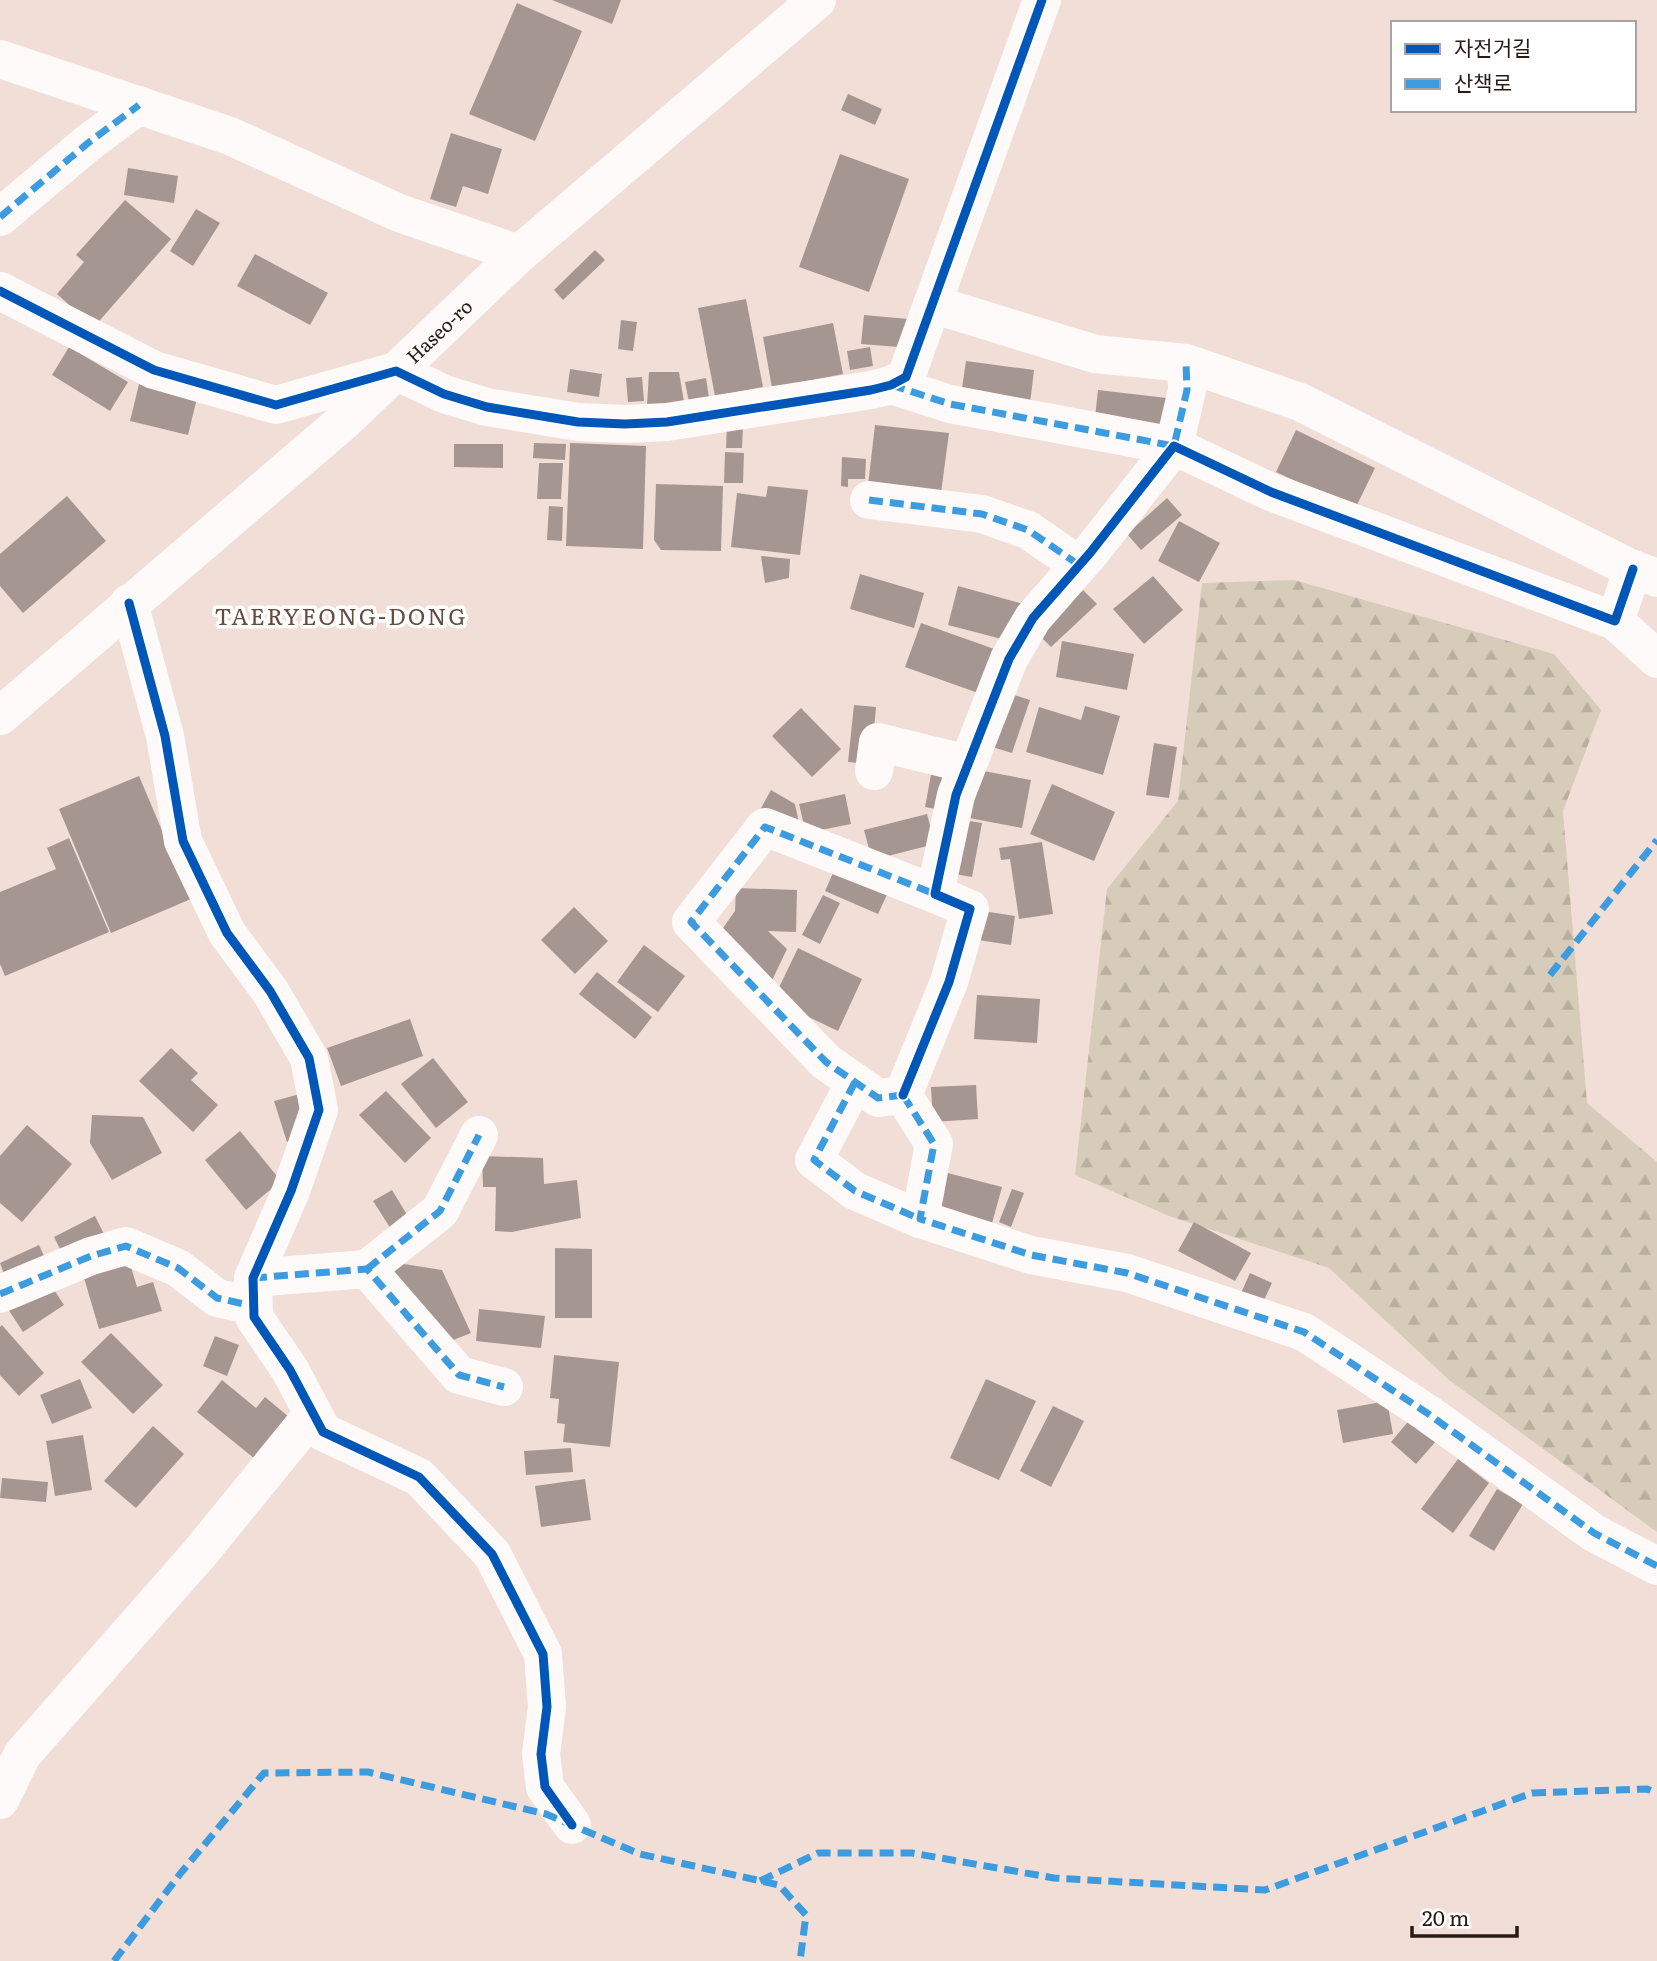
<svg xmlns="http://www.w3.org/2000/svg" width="1657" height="1961" font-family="Literata,'Noto Sans KR',serif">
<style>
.forest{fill:url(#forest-firs)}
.building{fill:#a69692}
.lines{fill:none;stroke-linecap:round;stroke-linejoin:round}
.minor{stroke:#fdfaf9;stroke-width:38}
.quiet{stroke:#3d9bdf;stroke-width:7;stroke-dasharray:14 7;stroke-linecap:butt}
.cycleway-casing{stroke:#fff;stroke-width:13}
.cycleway{stroke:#0057b8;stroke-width:9}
.labels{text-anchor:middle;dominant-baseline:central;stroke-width:7;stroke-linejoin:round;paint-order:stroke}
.street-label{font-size:19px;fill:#271b16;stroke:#fff}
.quarter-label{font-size:23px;letter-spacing:2px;fill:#684b3f;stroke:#fff}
</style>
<defs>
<pattern id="forest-firs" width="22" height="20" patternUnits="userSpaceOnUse" patternTransform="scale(1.75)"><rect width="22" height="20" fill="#d7ccba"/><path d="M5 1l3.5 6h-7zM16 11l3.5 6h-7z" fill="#b9af9f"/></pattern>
</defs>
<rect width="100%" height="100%" fill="#f1ded6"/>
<path class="forest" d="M 1294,580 L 1554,654 L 1601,710 L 1563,811 L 1587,1103 L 1657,1162 L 1657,1532 L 1449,1380 L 1329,1268 L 1169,1216 L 1075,1175 L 1107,889 L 1178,801 L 1202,583 Z"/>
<g class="building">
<path d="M 552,0 L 621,0 L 612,24 Z"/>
<path d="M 517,3 L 582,31 L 535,141 L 469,114 Z"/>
<path d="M 848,94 L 882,109 L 875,125 L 841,110 Z"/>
<path d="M 451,133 L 502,149 L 488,194 L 463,186 L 456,207 L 430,199 Z"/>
<path d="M 840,154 L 909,179 L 869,292 L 799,267 Z"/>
<path d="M 128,168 L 178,176 L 174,203 L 124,195 Z"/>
<path d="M 125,200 L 171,239 L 94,327 L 57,294 L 84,262 L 76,255 Z"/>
<path d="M 196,209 L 220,223 L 193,266 L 170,251 Z"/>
<path d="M 595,250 L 605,260 L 563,300 L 554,290 Z"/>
<path d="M 255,254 L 328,293 L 310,325 L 237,286 Z"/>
<path d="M 746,299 L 763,387 L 715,396 L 698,308 Z"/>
<path d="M 864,315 L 908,319 L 898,347 L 861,344 Z"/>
<path d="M 621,320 L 637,322 L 633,351 L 618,349 Z"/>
<path d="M 833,323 L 843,374 L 772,388 L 763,337 Z"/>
<path d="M 69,347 L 128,382 L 110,411 L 52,375 Z"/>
<path d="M 870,347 L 873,366 L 850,370 L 847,351 Z"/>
<path d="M 966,361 L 1034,370 L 1030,404 L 961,395 Z"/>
<path d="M 570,369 L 602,374 L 599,397 L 567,392 Z"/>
<path d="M 649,372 L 679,372 L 684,402 L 647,405 Z"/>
<path d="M 642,377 L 644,401 L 628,402 L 626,378 Z"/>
<path d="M 706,378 L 709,398 L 689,402 L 685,382 Z"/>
<path d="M 139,384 L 197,398 L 188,435 L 130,421 Z"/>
<path d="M 1098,390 L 1175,399 L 1172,426 L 1095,418 Z"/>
<path d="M 727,423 L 743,424 L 742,448 L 726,448 Z"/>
<path d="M 875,425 L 949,433 L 941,493 L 868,485 Z"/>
<path d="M 1296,430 L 1375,468 L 1355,509 L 1276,472 Z"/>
<path d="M 534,443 L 566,444 L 565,460 L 533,458 Z"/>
<path d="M 570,443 L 646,446 L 643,549 L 566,546 Z"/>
<path d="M 454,444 L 503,444 L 503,468 L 454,467 Z"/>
<path d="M 725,452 L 744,453 L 743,483 L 724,483 Z"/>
<path d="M 842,457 L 866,459 L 865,479 L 848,479 L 848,487 L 841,486 Z"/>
<path d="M 539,463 L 563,463 L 561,499 L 537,499 Z"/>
<path d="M 656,484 L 723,486 L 721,551 L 661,550 L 654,540 Z"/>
<path d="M 768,486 L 808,490 L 800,555 L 731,547 L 737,493 L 766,497 Z"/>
<path d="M 67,496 L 106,541 L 23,613 L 0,586 L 0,554 Z"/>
<path d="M 1167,498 L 1182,515 L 1141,550 L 1127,534 Z"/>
<path d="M 549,506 L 563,507 L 562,541 L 547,540 Z"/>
<path d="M 1179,521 L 1220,543 L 1199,582 L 1158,561 Z"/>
<path d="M 761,556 L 790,559 L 789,578 L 765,583 Z"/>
<path d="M 860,574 L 924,593 L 914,628 L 850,609 Z"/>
<path d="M 1153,576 L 1183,610 L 1144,644 L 1113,609 Z"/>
<path d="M 958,586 L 1023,604 L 1013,642 L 948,625 Z"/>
<path d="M 1083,590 L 1097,604 L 1051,647 L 1037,633 Z"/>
<path d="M 921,623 L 997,650 L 981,694 L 905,667 Z"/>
<path d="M 1062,641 L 1134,654 L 1127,690 L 1056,677 Z"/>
<path d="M 1008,693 L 1030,700 L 1012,753 L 989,746 Z"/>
<path d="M 854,705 L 876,707 L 871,764 L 848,762 Z"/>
<path d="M 1085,706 L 1120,716 L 1103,775 L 1026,752 L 1039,707 L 1081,720 Z"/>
<path d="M 801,708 L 841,749 L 812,777 L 772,736 Z"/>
<path d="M 1154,743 L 1177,747 L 1169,798 L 1146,795 Z"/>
<path d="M 933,764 L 955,769 L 946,811 L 925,807 Z"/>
<path d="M 973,769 L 1031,780 L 1022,828 L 964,817 Z"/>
<path d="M 139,776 L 191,899 L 111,933 L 59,809 Z"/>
<path d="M 1052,784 L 1115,812 L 1094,861 L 1030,834 Z"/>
<path d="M 771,790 L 795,804 L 800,828 L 760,810 Z"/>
<path d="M 845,794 L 851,824 L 806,833 L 799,804 Z"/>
<path d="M 927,814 L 935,844 L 872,860 L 864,830 Z"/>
<path d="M 957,819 L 982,823 L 972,877 L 948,873 Z"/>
<path d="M 69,838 L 109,932 L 5,976 L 0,964 L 0,892 L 56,869 L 47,848 Z"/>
<path d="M 1042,842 L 1053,914 L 1019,919 L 1010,859 L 1001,860 L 999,848 Z"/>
<path d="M 837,864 L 890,888 L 878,914 L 825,891 Z"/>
<path d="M 736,888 L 797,890 L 796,932 L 768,931 L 787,949 L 768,989 L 716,938 L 735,911 Z"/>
<path d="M 823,895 L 840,903 L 820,944 L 802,935 Z"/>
<path d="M 574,907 L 608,941 L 575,974 L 541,940 Z"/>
<path d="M 983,911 L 1015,916 L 1011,945 L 978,940 Z"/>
<path d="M 644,945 L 685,976 L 658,1012 L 617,982 Z"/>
<path d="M 798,948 L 862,979 L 838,1031 L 773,1000 Z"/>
<path d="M 597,972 L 652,1017 L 635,1039 L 579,994 Z"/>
<path d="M 977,995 L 1040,999 L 1037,1043 L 974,1039 Z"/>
<path d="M 410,1019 L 423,1056 L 341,1086 L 327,1048 Z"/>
<path d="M 171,1048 L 198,1073 L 191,1080 L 218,1105 L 193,1132 L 139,1081 Z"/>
<path d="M 433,1058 L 468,1102 L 436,1128 L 401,1084 Z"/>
<path d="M 976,1085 L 978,1119 L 933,1122 L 931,1087 Z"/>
<path d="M 386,1091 L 431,1138 L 405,1163 L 359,1115 Z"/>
<path d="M 300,1094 L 301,1138 L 287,1142 L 274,1101 Z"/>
<path d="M 92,1115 L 143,1117 L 162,1153 L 112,1180 L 90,1143 Z"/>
<path d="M 27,1125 L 72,1164 L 22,1222 L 0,1203 L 0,1156 Z"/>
<path d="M 240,1131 L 281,1181 L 246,1210 L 205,1160 Z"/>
<path d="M 482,1156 L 543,1158 L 544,1184 L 577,1180 L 581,1218 L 512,1232 L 495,1231 L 496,1187 L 483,1187 Z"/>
<path d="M 940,1171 L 1002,1187 L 991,1227 L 930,1211 Z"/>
<path d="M 1012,1189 L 1024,1193 L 1011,1227 L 999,1222 Z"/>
<path d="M 392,1190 L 409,1218 L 391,1229 L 373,1201 Z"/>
<path d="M 95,1216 L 106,1238 L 65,1259 L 54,1237 Z"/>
<path d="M 1194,1222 L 1251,1253 L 1235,1281 L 1178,1251 Z"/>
<path d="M 39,1245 L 48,1265 L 7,1282 L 0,1263 Z"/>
<path d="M 555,1248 L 592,1249 L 592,1318 L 555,1318 Z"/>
<path d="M 128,1257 L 137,1287 L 153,1282 L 162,1311 L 99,1329 L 82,1271 Z"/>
<path d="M 391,1262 L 442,1270 L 471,1333 L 443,1344 L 388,1271 Z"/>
<path d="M 1250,1273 L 1272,1283 L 1259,1311 L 1237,1302 Z"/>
<path d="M 49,1282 L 64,1305 L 23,1332 L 8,1309 Z"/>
<path d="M 479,1309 L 545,1316 L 541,1348 L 476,1341 Z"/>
<path d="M 2,1325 L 44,1373 L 19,1396 L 0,1375 L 0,1327 Z"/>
<path d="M 111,1333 L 163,1385 L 133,1414 L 81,1362 Z"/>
<path d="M 215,1336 L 239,1345 L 227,1376 L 203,1366 Z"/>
<path d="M 554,1355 L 619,1362 L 610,1447 L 563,1442 L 565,1424 L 557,1423 L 559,1399 L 550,1398 Z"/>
<path d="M 80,1379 L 92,1408 L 52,1424 L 40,1395 Z"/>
<path d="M 986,1379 L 1036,1401 L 999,1480 L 950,1458 Z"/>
<path d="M 222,1380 L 256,1408 L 265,1397 L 289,1417 L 255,1459 L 197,1412 Z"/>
<path d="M 1387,1401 L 1393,1434 L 1343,1443 L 1337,1410 Z"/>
<path d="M 1053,1406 L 1084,1421 L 1051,1487 L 1020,1471 Z"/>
<path d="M 1411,1418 L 1437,1440 L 1416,1464 L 1391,1442 Z"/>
<path d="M 153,1426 L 184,1454 L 136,1508 L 104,1481 Z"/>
<path d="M 83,1435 L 92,1490 L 55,1496 L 46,1441 Z"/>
<path d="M 571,1448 L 573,1472 L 526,1475 L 524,1451 Z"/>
<path d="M 1458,1459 L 1489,1483 L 1453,1533 L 1421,1509 Z"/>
<path d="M 2,1478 L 48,1482 L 46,1502 L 0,1498 Z"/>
<path d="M 585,1479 L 591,1520 L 541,1527 L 535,1486 Z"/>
<path d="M 1497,1489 L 1523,1504 L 1494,1551 L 1469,1536 Z"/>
</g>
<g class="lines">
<g class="minor">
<path d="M 0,59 L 230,136 L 399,213 L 519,254"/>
<path d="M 0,217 L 88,143 L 139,105"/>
<path d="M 0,291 L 154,370 L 276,405 L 396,371 L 444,394 L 487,407 L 578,422 L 625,424 L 667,422 L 871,390 L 891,385 L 906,377 L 1042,0"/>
<path d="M 932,304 L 1095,354 L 1186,363 L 1300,402 L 1628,567 L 1657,578"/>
<path d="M 891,385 L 950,404 L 1174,446 L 1187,390 L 1186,363"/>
<path d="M 869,500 L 982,514 L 1028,530 L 1079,565"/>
<path d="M 129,603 L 165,736 L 183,841 L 227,933 L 270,991 L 309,1058 L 319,1110 L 291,1191 L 253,1278 L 254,1317 L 290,1370 L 323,1432 L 419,1477 L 492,1554 L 543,1654 L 547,1707 L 541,1754 L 545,1787 L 572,1825"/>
<path d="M 1615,621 L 1657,659"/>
<path id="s1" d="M 0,716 L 345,420 L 519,254 L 817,0"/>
<path d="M 874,771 L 878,742 L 967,764"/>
<path d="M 855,1082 L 814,1160 L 855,1191 L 920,1219"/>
<path d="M 903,1095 L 949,982 L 970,909 L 935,894 L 956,795 L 1009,659 L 1033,618 L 1090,553 L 1174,446 L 1271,492 L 1615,621 L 1633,569"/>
<path d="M 903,1095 L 934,1144 L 920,1219 L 1031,1255 L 1127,1273 L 1304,1332 L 1427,1413 L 1594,1533 L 1657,1566"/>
<path d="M 903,1095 L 878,1098 L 826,1062 L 691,922 L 765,827 L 935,894"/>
<path d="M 367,1269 L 440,1211 L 479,1135"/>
<path d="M 253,1278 L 367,1269 L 459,1375 L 504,1387"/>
<path d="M 0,1294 L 91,1256 L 126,1246 L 178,1268 L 217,1298 L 253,1306"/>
<path d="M 0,1800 L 22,1755 L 199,1554 L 313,1414"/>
</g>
<g class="quiet">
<path d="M 0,217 L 88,143 L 139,105"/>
<path d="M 891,385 L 950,404 L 1174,446 L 1187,390 L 1186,363"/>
<path d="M 869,500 L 982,514 L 1028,530 L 1079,565"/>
<path d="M 1550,975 L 1657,840"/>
<path d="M 855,1082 L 814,1160 L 855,1191 L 920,1219"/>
<path d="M 903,1095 L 934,1144 L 920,1219 L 1031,1255 L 1127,1273 L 1304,1332 L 1427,1413 L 1594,1533 L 1657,1566"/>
<path d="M 903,1095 L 878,1098 L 826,1062 L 691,922 L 765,827 L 935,894"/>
<path d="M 367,1269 L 440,1211 L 479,1135"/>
<path d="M 253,1278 L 367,1269 L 459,1375 L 504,1387"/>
<path d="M 0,1294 L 91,1256 L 126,1246 L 178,1268 L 217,1298 L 253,1306"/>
<path d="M 760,1881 L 818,1853 L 912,1853 L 1054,1878 L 1265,1890 L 1532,1793 L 1647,1789 L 1657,1793"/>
<path d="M 114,1961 L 180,1874 L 264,1773 L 368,1772 L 546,1814 L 640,1854 L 779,1885 L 806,1915 L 800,1961"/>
</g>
<defs>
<g id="cycleway">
<path d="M 0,291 L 154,370 L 276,405 L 396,371 L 444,394 L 487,407 L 578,422 L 625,424 L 667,422 L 871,390 L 891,385 L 906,377 L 1042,0"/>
<path d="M 129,603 L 165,736 L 183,841 L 227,933 L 270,991 L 309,1058 L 319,1110 L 291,1191 L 253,1278 L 254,1317 L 290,1370 L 323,1432 L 419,1477 L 492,1554 L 543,1654 L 547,1707 L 541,1754 L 545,1787 L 572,1825"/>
<path d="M 903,1095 L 949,982 L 970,909 L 935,894 L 956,795 L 1009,659 L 1033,618 L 1090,553 L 1174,446 L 1271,492 L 1615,621 L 1633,569"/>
</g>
</defs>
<use href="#cycleway" class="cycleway-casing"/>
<use href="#cycleway" class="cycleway"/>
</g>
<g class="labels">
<g class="street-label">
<text stroke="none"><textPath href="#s1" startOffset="584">Haseo-ro</textPath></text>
</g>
<g class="quarter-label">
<text x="341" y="615">TAERYEONG-DONG</text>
</g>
</g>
<rect x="1391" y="21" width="245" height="91" fill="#ffffff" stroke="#a9a4a2" stroke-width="2"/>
<rect x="1405" y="44" width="35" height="10" fill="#0057b8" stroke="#a9a4a2" stroke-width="2"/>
<text x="1454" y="56" font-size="21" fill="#271b16">자전거길</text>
<rect x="1405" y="79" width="35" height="10" fill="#3d9bdf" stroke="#a9a4a2" stroke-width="2"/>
<text x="1454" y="91" font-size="21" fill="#271b16">산책로</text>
<path d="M1412 1926v10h105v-10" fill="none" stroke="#271b16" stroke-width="3.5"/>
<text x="1422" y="1926" font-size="21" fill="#271b16" stroke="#ffffff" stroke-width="5" paint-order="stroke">20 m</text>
</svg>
